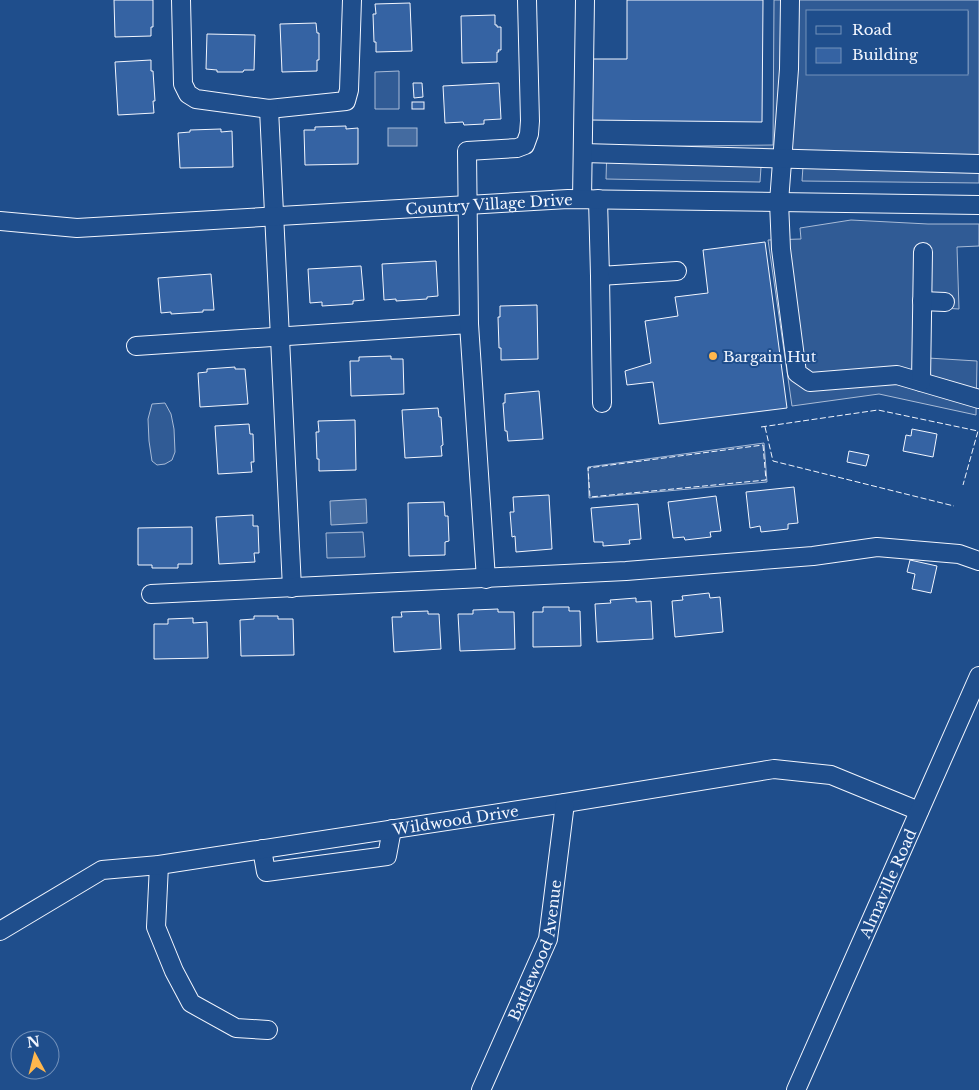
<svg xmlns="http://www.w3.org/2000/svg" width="979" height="1090" font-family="'Libre Baskerville',serif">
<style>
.built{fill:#305b95;stroke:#a8bbd7;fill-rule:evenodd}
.water{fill:#446ba0;stroke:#a8bbd7}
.building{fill:#3563a3;stroke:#f2f6ff}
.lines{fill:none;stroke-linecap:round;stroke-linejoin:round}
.minor-casing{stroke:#f2f6ff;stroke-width:20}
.minor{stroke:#1f4e8c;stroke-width:18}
.fence{stroke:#f2f6ff;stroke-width:1;stroke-dasharray:6 2.5;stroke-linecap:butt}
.poi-dot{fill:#ffb74d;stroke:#1f4e8c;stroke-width:2}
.labels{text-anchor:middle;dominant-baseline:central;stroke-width:4;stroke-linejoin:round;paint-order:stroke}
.street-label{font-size:15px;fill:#f2f6ff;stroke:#1f4e8c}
.poi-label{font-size:15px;fill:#f2f6ff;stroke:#1f4e8c;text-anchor:start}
</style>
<rect width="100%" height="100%" fill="#1f4e8c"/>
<g class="built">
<path d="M 774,0 L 979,0 L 979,183 L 802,181 L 803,166 L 771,166 L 761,167 L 760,182 L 606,179 L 607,147 L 773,145 ZM 808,11 L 968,11 L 968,74 L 808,74 Z"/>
<path d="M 399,71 L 399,109 L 375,109 L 375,72 Z"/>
<path d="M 851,220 L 928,224 L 979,224 L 979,246 L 957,247 L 959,309 L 926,307 L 928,358 L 977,361 L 976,415 L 879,394 L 792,406 L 768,240 L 801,239 L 800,228 Z"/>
<path d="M 165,403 L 171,414 L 174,429 L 175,452 L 172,460 L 165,464 L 157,465 L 152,461 L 149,441 L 148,419 L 152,404 Z"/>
<path d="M 764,443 L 767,482 L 589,498 L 588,467 Z"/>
<path d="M 363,532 L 365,557 L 327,558 L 326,533 Z"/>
</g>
<g class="water">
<rect x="388" y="128" width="29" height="18"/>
<path d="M 366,499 L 367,523 L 331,525 L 330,501 Z"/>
</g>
<g class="building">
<path d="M 114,0 L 153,0 L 153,27 L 151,27 L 151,36 L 115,37 Z"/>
<path d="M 627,0 L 763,0 L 762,122 L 590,120 L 591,59 L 627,59 Z"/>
<path d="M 410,3 L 412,51 L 376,52 L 376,42 L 374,42 L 373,14 L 376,14 L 375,4 Z"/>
<path d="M 495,15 L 495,25 L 497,25 L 497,27 L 501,27 L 501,50 L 498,50 L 499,52 L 497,52 L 497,62 L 462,63 L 461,16 Z"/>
<path d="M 316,23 L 317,33 L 319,33 L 319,60 L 317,60 L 317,71 L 282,72 L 280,24 Z"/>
<path d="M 207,34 L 255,35 L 254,70 L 244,70 L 243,72 L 217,72 L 217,70 L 206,69 Z"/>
<path d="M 151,60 L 151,71 L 153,71 L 155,101 L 153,101 L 154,113 L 118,115 L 115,62 Z"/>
<path d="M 413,83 L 422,83 L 423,97 L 414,98 Z"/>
<path d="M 499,83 L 501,119 L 484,120 L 484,124 L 464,125 L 463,122 L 445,123 L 443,86 Z"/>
<rect x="412" y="102" width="12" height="7"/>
<path d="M 346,126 L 346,129 L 358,128 L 358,164 L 305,165 L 304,130 L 315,130 L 315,127 Z"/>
<path d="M 221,129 L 221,132 L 232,131 L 233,167 L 180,168 L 178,133 L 190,132 L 190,130 Z"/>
<path d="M 765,242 L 787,408 L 659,424 L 653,382 L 627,385 L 625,371 L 651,363 L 645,321 L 678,316 L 675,297 L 708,293 L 703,250 Z"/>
<path d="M 436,261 L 438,296 L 427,297 L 427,299 L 396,301 L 396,299 L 384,300 L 382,264 Z"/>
<path d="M 361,266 L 364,300 L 353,301 L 353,304 L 322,306 L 322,302 L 310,303 L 308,269 Z"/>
<path d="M 211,274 L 214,310 L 203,310 L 203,312 L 171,314 L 171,312 L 161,313 L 158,278 Z"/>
<path d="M 537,305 L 538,359 L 501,360 L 501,348 L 499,348 L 498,317 L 500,317 L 500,306 Z"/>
<path d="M 391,356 L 391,359 L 403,359 L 404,394 L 351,396 L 350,361 L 359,361 L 359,357 Z"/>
<path d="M 235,367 L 235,369 L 245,369 L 248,404 L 200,407 L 198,373 L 207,372 L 207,369 Z"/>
<path d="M 539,391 L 543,439 L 508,441 L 507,431 L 505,431 L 503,403 L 505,403 L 505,394 Z"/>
<path d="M 438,408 L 439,417 L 441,417 L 443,445 L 441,446 L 442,456 L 405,458 L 402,410 Z"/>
<path d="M 355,420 L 356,470 L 319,471 L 319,459 L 317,459 L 316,432 L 319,432 L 318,421 Z"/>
<path d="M 249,424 L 250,434 L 253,434 L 254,462 L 251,462 L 252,472 L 218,474 L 215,426 Z"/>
<path d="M 912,429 L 937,434 L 933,457 L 903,451 L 906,435 L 911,436 Z"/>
<path d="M 849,451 L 869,455 L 866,466 L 847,462 Z"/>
<path d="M 794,487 L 798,523 L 788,524 L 788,529 L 761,532 L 760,526 L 750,528 L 746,492 Z"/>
<path d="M 549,495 L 552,549 L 516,552 L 515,536 L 512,537 L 510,512 L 514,512 L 513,497 Z"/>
<path d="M 716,496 L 721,531 L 710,532 L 711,537 L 685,540 L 684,537 L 673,538 L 668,502 Z"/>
<path d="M 444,502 L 445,516 L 448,516 L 449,541 L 445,542 L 445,555 L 409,556 L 408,503 Z"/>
<path d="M 638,504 L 641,539 L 629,540 L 630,544 L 603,546 L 603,542 L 594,542 L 591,508 Z"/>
<path d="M 253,515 L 253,526 L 258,526 L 259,553 L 254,553 L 255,562 L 219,564 L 216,517 Z"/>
<path d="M 192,527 L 192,564 L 178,564 L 178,568 L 152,568 L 152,565 L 138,565 L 138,528 Z"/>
<path d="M 910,560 L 937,566 L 931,593 L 912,589 L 915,574 L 907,572 Z"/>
<path d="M 709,593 L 710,598 L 720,597 L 723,632 L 675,637 L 672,601 L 683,600 L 682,596 Z"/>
<path d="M 636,598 L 636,602 L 651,601 L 653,639 L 597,642 L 595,604 L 611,603 L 610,600 Z"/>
<path d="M 543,607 L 569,607 L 569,611 L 580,611 L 581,646 L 533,647 L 533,612 L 543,612 Z"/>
<path d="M 498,609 L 498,612 L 514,612 L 515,649 L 460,651 L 458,614 L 473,614 L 473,610 Z"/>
<path d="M 428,611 L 428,614 L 439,614 L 441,649 L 394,652 L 392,617 L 402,617 L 401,612 Z"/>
<path d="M 254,616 L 278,616 L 278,619 L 293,619 L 294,655 L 241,656 L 240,620 L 254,619 Z"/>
<path d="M 193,618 L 193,623 L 207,622 L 208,658 L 154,659 L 154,624 L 168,624 L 168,619 Z"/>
</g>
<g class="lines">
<defs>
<g id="minor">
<path d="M 181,0 L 183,84 L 188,94 L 196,99 L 269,109 L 346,101 L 349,90 L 352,0"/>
<path d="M 790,0 L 789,69 L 779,202 L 781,249 L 797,373 L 810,382 L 897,375 L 979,399"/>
<path d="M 269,109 L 292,588"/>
<path d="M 583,153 L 979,164"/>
<path d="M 582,199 L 585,0"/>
<path d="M 598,199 L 600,276 L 677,271"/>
<path id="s1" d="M 0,221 L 77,228 L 568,199 L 979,205"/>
<path d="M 600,276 L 602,403"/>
<path d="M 922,301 L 945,302"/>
<path d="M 136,346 L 469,324"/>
<path d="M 921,382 L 923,252"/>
<path d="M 486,579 L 469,324 L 467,151 L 517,148 L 525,145 L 529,134 L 530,121 L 527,0"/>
<path d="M 151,594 L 626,571 L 813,556 L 877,547 L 959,554 L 979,561"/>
<path d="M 262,849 L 266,872 L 387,856 L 392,829"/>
<path d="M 159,865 L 156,927 L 174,971 L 191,1003 L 236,1028 L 268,1030"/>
<path id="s2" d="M 0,931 L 102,870 L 159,865 L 565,803 L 774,769 L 831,775 L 919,811"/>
<path id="s3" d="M 481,1090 L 548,939 L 565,803"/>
<path id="s4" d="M 796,1090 L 979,676"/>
</g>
</defs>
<use href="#minor" class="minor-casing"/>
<use href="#minor" class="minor"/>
<g class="fence">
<path d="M 761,427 L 878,410 L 978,431 L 963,485"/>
<path d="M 765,427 L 773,461 L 954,506"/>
<path d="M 763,445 L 766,480 L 590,497 L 588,468 Z"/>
</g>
</g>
<circle class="poi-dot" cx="713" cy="356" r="5"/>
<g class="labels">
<g class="street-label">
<text stroke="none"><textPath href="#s1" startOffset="490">Country Village Drive</textPath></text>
<text stroke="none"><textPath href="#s2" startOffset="476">Wildwood Drive</textPath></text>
<text stroke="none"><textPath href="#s4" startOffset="226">Almaville Road</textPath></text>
<text stroke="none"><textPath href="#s3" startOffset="151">Battlewood Avenue</textPath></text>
</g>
<g class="poi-label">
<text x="723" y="356">Bargain Hut</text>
</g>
</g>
<rect x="806" y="10" width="162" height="65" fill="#1f4e8c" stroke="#7391ba"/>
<rect x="816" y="26" width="25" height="8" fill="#1f4e8c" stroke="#7391ba"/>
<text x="852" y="35" font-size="15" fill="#f2f6ff">Road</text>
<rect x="816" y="48" width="25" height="15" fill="#3563a3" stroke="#7391ba"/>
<text x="852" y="60" font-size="15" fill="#f2f6ff">Building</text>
<g transform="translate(35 1055) rotate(353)"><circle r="24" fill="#1f4e8c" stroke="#7391ba"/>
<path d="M0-4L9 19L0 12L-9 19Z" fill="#ffb74d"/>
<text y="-8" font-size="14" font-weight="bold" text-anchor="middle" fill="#f2f6ff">N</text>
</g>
</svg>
